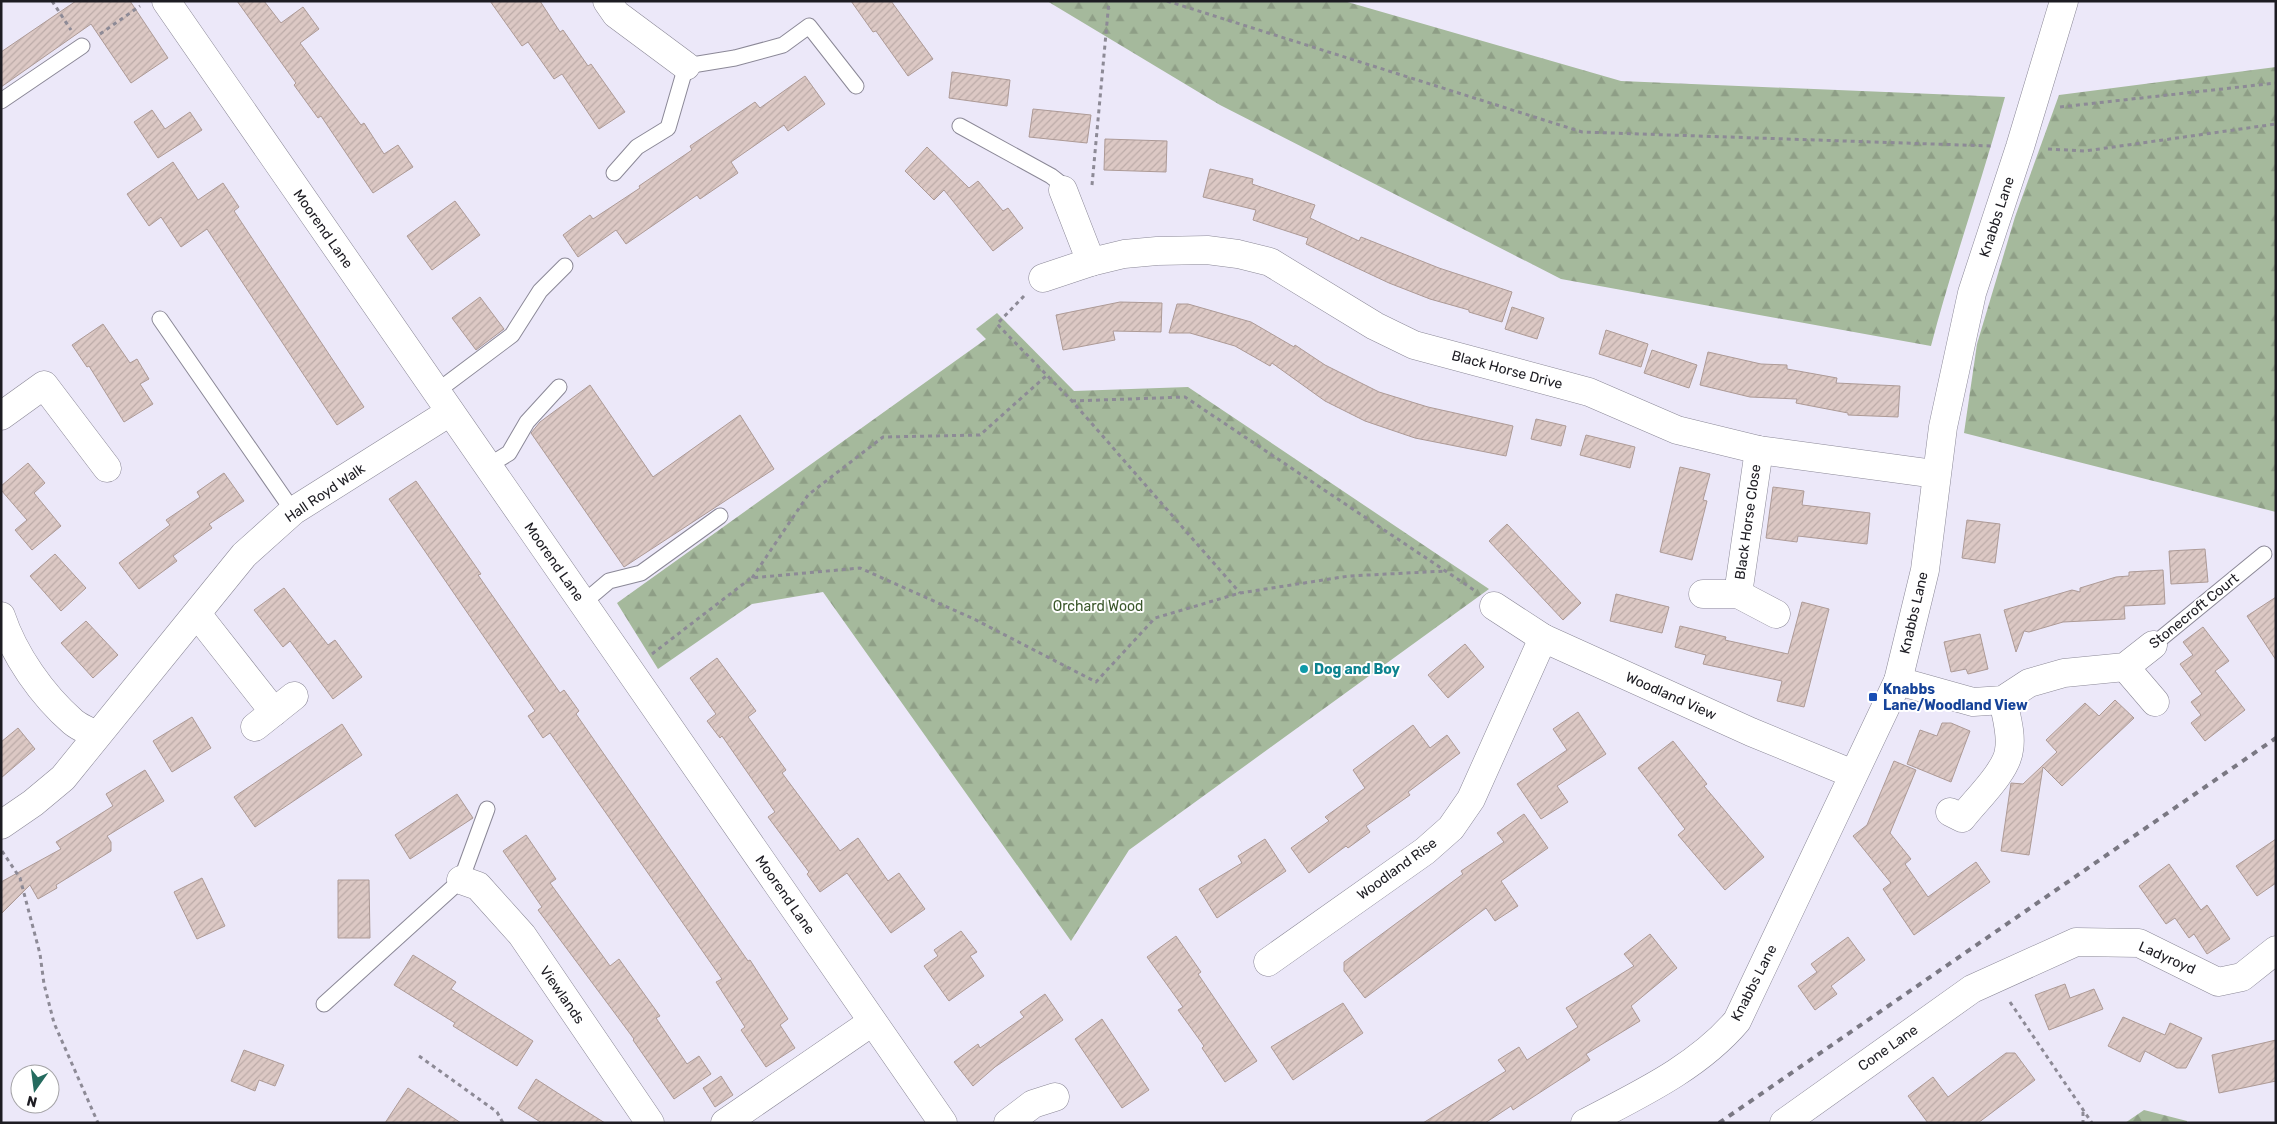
<svg xmlns="http://www.w3.org/2000/svg" width="2277" height="1124" font-family="Rubik,sans-serif">
<style>
.forest{fill:url(#forest-firs)}
.building{fill:url(#building-hatch);stroke:#ad9a96}
.lines{fill:none;stroke-linecap:round;stroke-linejoin:round}
.lane-casing{stroke:#8b8897;stroke-width:17}
.street-casing{stroke:#8b8897;stroke-width:29}
.secondary-casing{stroke:#8b8897;stroke-width:29}
.path{stroke:#8d8a96;stroke-width:3;stroke-dasharray:4 4;stroke-linecap:butt}
.lane{stroke:#fff;stroke-width:15}
.street{stroke:#fff;stroke-width:28}
.secondary{stroke:#fff;stroke-width:28}
.rail{stroke:#7a7883;stroke-width:4;stroke-dasharray:6 6;stroke-linecap:butt}
.culture-dot{fill:#0f9aa8;stroke:#fff;stroke-width:2}
.transit-dot{fill:#1a4fb4;stroke:#fff;stroke-width:2}
.labels{text-anchor:middle;dominant-baseline:central;stroke-width:4;stroke-linejoin:round;paint-order:stroke}
.street-label{font-size:14px;fill:#1d1c22;stroke:#fff}
.park-label{font-size:14px;fill:#3b572b;stroke:#fff}
.culture-label{font-size:14px;font-weight:bold;fill:#0d838f;stroke:#fff;text-anchor:start}
.transit-label{font-size:14px;font-weight:bold;fill:#164399;stroke:#fff;text-anchor:start}
</style>
<defs>
<pattern id="forest-firs" width="22" height="20" patternUnits="userSpaceOnUse" patternTransform="scale(1.25)"><rect width="22" height="20" fill="#a5b99c"/><path d="M5 1l3.5 6h-7zM16 11l3.5 6h-7z" fill="#8e9e86"/></pattern>
<pattern id="building-hatch" width="6" height="6" patternUnits="userSpaceOnUse" patternTransform="scale(1.25)"><rect width="6" height="6" fill="#dcc8c4"/><path d="M-1 1l2-2M0 6l6-6M5 7l2-2" fill="none" stroke="#bcaba8"/></pattern>
</defs>
<rect width="100%" height="100%" fill="#ece8f9"/>
<g class="forest">
<path d="M 1047,1 L 1344,1 L 1621,81 L 2005,97 C 1982,181 1953,262 1931,346 L 1561,279 L 1220,105 Z"/>
<path d="M 2276,67 L 2276,512 L 1964,433 L 1977,344 L 2015,217 L 2059,95 Z"/>
<path d="M 997,313 L 1074,391 L 1188,387 L 1489,589 L 1129,850 L 1071,941 L 823,592 L 752,604 L 658,669 L 617,603 L 986,339 L 976,329 Z"/>
<path d="M 2144,1110 L 2187,1121 L 2187,1123 L 2125,1123 Z"/>
</g>
<g class="building">
<path d="M 76,1 L 130,1 L 168,58 L 131,83 L 91,24 L 1,87 L 1,52 Z"/>
<path d="M 237,1 L 264,1 L 281,23 L 303,7 L 319,29 L 300,43 L 361,125 L 364,123 L 384,154 L 398,145 L 413,167 L 373,193 L 321,116 L 318,118 L 294,85 L 296,83 Z"/>
<path d="M 490,1 L 540,1 L 560,32 L 563,30 L 588,66 L 591,64 L 625,112 L 599,129 L 562,74 L 554,79 L 528,42 L 522,46 Z"/>
<path d="M 851,1 L 891,1 L 933,59 L 908,76 L 876,31 L 873,32 Z"/>
<path d="M 952,72 L 1010,80 L 1007,106 L 949,98 Z"/>
<path d="M 805,76 L 825,104 L 788,131 L 784,125 L 731,162 L 738,173 L 700,199 L 697,195 L 626,244 L 616,230 L 578,257 L 563,235 L 590,215 L 593,219 L 640,188 L 639,186 L 692,150 L 690,146 L 755,102 L 760,108 Z"/>
<path d="M 1033,109 L 1091,115 L 1087,143 L 1029,137 Z"/>
<path d="M 152,110 L 165,129 L 190,112 L 202,130 L 158,158 L 134,122 Z"/>
<path d="M 1105,139 L 1167,141 L 1166,172 L 1104,170 Z"/>
<path d="M 927,147 L 969,188 L 978,181 L 1003,211 L 1008,208 L 1023,228 L 993,251 L 944,190 L 934,200 L 905,171 Z"/>
<path d="M 173,162 L 198,200 L 223,183 L 239,207 L 234,211 L 364,407 L 337,425 L 207,229 L 181,247 L 161,217 L 149,226 L 127,194 Z"/>
<path d="M 1210,169 L 1253,179 L 1252,184 L 1315,205 L 1310,218 L 1359,241 L 1361,237 L 1439,268 L 1512,292 L 1502,322 L 1469,312 L 1469,310 L 1430,299 L 1389,283 L 1306,244 L 1308,238 L 1253,220 L 1256,210 L 1203,197 Z"/>
<path d="M 455,201 L 480,235 L 432,270 L 407,236 Z"/>
<path d="M 480,297 L 504,329 L 476,350 L 452,318 Z"/>
<path d="M 1120,302 L 1162,303 L 1161,332 L 1113,331 L 1115,340 L 1063,350 L 1056,315 Z"/>
<path d="M 1177,304 L 1188,304 L 1251,322 L 1294,347 L 1295,345 L 1325,365 L 1379,392 L 1428,407 L 1513,426 L 1506,456 L 1415,438 L 1365,421 L 1325,401 L 1272,363 L 1270,366 L 1235,346 L 1190,333 L 1169,333 Z"/>
<path d="M 1512,307 L 1544,318 L 1537,339 L 1505,329 Z"/>
<path d="M 103,324 L 130,363 L 137,359 L 149,379 L 140,384 L 153,404 L 124,422 L 89,366 L 87,367 L 72,345 Z"/>
<path d="M 1606,330 L 1648,344 L 1641,367 L 1599,354 Z"/>
<path d="M 1652,350 L 1697,365 L 1689,388 L 1644,373 Z"/>
<path d="M 1708,352 L 1761,364 L 1787,365 L 1787,369 L 1837,378 L 1836,383 L 1900,386 L 1898,417 L 1848,415 L 1848,413 L 1796,403 L 1797,399 L 1750,397 L 1700,385 Z"/>
<path d="M 590,385 L 653,477 L 740,415 L 774,469 L 624,567 L 531,433 L 540,422 Z"/>
<path d="M 1536,419 L 1566,426 L 1561,446 L 1531,439 Z"/>
<path d="M 1586,435 L 1635,447 L 1630,468 L 1580,455 Z"/>
<path d="M 28,463 L 45,483 L 34,493 L 61,526 L 32,550 L 15,530 L 27,520 L 1,490 L 1,486 Z"/>
<path d="M 1680,467 L 1710,474 L 1703,500 L 1707,501 L 1692,560 L 1660,552 Z"/>
<path d="M 224,473 L 244,501 L 209,524 L 212,528 L 173,556 L 177,561 L 139,589 L 119,563 L 170,525 L 166,520 L 200,497 L 197,492 Z"/>
<path d="M 416,481 L 481,574 L 478,575 L 560,693 L 564,690 L 579,711 L 576,714 L 748,961 L 750,960 L 788,1019 L 780,1025 L 795,1048 L 766,1067 L 741,1030 L 745,1027 L 716,982 L 722,979 L 550,733 L 543,738 L 528,716 L 535,711 L 389,499 Z"/>
<path d="M 1773,487 L 1804,491 L 1802,505 L 1870,513 L 1867,544 L 1798,536 L 1797,542 L 1766,538 Z"/>
<path d="M 1967,520 L 2000,524 L 1995,563 L 1962,558 Z"/>
<path d="M 1507,524 L 1581,603 L 1563,620 L 1489,541 Z"/>
<path d="M 2205,549 L 2208,582 L 2171,584 L 2169,551 Z"/>
<path d="M 55,554 L 86,588 L 61,611 L 30,576 Z"/>
<path d="M 2163,570 L 2165,604 L 2124,606 L 2125,619 L 2063,622 L 2029,632 L 2024,631 L 2016,652 L 2004,610 L 2072,590 L 2080,592 L 2080,588 L 2116,577 L 2129,576 L 2129,572 Z"/>
<path d="M 284,588 L 328,645 L 335,640 L 362,677 L 333,699 L 290,641 L 283,647 L 254,610 Z"/>
<path d="M 1616,594 L 1669,607 L 1662,633 L 1610,621 Z"/>
<path d="M 2276,597 L 2276,660 L 2247,616 Z"/>
<path d="M 1802,602 L 1829,609 L 1804,707 L 1777,701 L 1782,681 L 1703,664 L 1706,655 L 1675,647 L 1680,626 L 1726,637 L 1725,640 L 1788,654 Z"/>
<path d="M 86,621 L 118,655 L 93,678 L 61,643 Z"/>
<path d="M 2203,627 L 2229,661 L 2215,671 L 2245,710 L 2205,741 L 2191,723 L 2201,715 L 2191,702 L 2202,694 L 2180,664 L 2193,655 L 2183,642 Z"/>
<path d="M 1980,634 L 1988,669 L 1968,674 L 1966,669 L 1951,672 L 1944,642 Z"/>
<path d="M 1465,644 L 1484,667 L 1448,698 L 1428,675 Z"/>
<path d="M 717,658 L 756,711 L 748,717 L 786,770 L 782,773 L 840,851 L 858,838 L 888,881 L 899,873 L 925,909 L 891,933 L 847,873 L 820,892 L 807,874 L 809,872 L 768,817 L 775,812 L 722,736 L 720,738 L 707,721 L 716,714 L 690,678 Z"/>
<path d="M 2115,700 L 2134,718 L 2062,786 L 2043,767 L 2029,855 L 2001,851 L 2011,783 L 2023,784 L 2057,752 L 2046,740 L 2085,703 L 2099,716 Z"/>
<path d="M 1578,712 L 1606,754 L 1557,786 L 1568,802 L 1541,819 L 1517,784 L 1567,750 L 1553,729 Z"/>
<path d="M 192,717 L 211,748 L 172,772 L 153,741 Z"/>
<path d="M 1942,723 L 1951,723 L 1970,731 L 1951,782 L 1907,764 L 1920,730 L 1937,736 Z"/>
<path d="M 342,724 L 362,755 L 255,827 L 234,797 Z"/>
<path d="M 1413,725 L 1430,748 L 1447,735 L 1460,753 L 1408,792 L 1410,795 L 1366,826 L 1370,832 L 1348,848 L 1346,846 L 1309,873 L 1291,848 L 1329,821 L 1325,817 L 1365,788 L 1353,770 Z"/>
<path d="M 18,728 L 35,749 L 1,778 L 1,742 Z"/>
<path d="M 1673,741 L 1707,784 L 1704,786 L 1764,857 L 1725,890 L 1678,835 L 1685,829 L 1638,768 Z"/>
<path d="M 1894,761 L 1916,770 L 1890,833 L 1911,859 L 1905,864 L 1928,897 L 1976,862 L 1990,882 L 1914,935 L 1883,889 L 1891,883 L 1853,836 L 1867,825 Z"/>
<path d="M 145,770 L 164,801 L 107,836 L 111,842 L 111,851 L 56,885 L 57,888 L 38,899 L 30,885 L 1,914 L 1,882 L 61,849 L 56,842 L 113,806 L 106,794 Z"/>
<path d="M 457,794 L 473,818 L 410,859 L 395,835 Z"/>
<path d="M 1524,814 L 1548,848 L 1501,881 L 1518,906 L 1495,921 L 1486,908 L 1365,998 L 1344,971 L 1344,962 L 1463,874 L 1461,871 L 1504,842 L 1497,833 Z"/>
<path d="M 526,835 L 556,879 L 550,883 L 610,966 L 619,959 L 660,1016 L 656,1018 L 687,1064 L 699,1056 L 711,1074 L 674,1099 L 633,1040 L 634,1039 L 538,910 L 542,907 L 503,851 Z"/>
<path d="M 1265,839 L 1286,871 L 1217,918 L 1199,889 L 1242,863 L 1238,856 Z"/>
<path d="M 2276,839 L 2276,883 L 2257,896 L 2236,866 Z"/>
<path d="M 2169,864 L 2201,910 L 2207,905 L 2230,939 L 2207,954 L 2194,934 L 2189,938 L 2175,918 L 2166,924 L 2139,886 Z"/>
<path d="M 202,878 L 225,926 L 197,939 L 174,892 Z"/>
<path d="M 338,880 L 369,880 L 370,938 L 338,938 Z"/>
<path d="M 961,931 L 977,952 L 970,956 L 984,976 L 949,1001 L 924,966 L 938,956 L 934,950 Z"/>
<path d="M 1650,934 L 1677,968 L 1631,1006 L 1640,1021 L 1586,1054 L 1590,1060 L 1513,1110 L 1511,1106 L 1485,1123 L 1423,1123 L 1506,1071 L 1498,1060 L 1519,1047 L 1527,1060 L 1578,1027 L 1566,1008 L 1634,966 L 1624,954 Z"/>
<path d="M 1176,936 L 1201,972 L 1198,974 L 1257,1061 L 1225,1082 L 1202,1048 L 1204,1046 L 1178,1010 L 1183,1007 L 1147,957 Z"/>
<path d="M 1848,937 L 1865,960 L 1831,986 L 1837,994 L 1815,1010 L 1798,986 L 1817,972 L 1811,964 Z"/>
<path d="M 413,955 L 456,982 L 451,989 L 533,1041 L 517,1066 L 453,1026 L 455,1023 L 394,985 Z"/>
<path d="M 2065,984 L 2070,998 L 2094,989 L 2103,1009 L 2049,1030 L 2035,995 Z"/>
<path d="M 1045,994 L 1063,1020 L 995,1067 L 973,1086 L 954,1062 L 978,1044 L 980,1048 L 1024,1017 L 1020,1012 Z"/>
<path d="M 1343,1003 L 1363,1033 L 1293,1080 L 1271,1047 Z"/>
<path d="M 2123,1017 L 2165,1035 L 2170,1023 L 2202,1038 L 2186,1068 L 2177,1068 L 2145,1051 L 2140,1062 L 2108,1046 Z"/>
<path d="M 1102,1019 L 1149,1090 L 1122,1108 L 1075,1039 Z"/>
<path d="M 2276,1040 L 2276,1081 L 2219,1093 L 2212,1055 Z"/>
<path d="M 244,1050 L 284,1065 L 275,1086 L 259,1080 L 255,1091 L 231,1081 Z"/>
<path d="M 2006,1053 L 2015,1053 L 2035,1080 L 1978,1123 L 1928,1123 L 1908,1096 L 1933,1077 L 1948,1097 Z"/>
<path d="M 721,1076 L 733,1095 L 715,1107 L 703,1088 Z"/>
<path d="M 536,1079 L 570,1101 L 605,1123 L 542,1123 L 518,1108 Z"/>
<path d="M 408,1088 L 461,1123 L 385,1123 Z"/>
</g>
<g class="lines">
<defs>
<g id="lane">
<path d="M 1,101 L 82,46"/>
<path d="M 960,126 L 1051,176 L 1060,183 L 1063,190"/>
<path d="M 614,173 L 637,147 L 668,128 L 686,66 L 735,58 L 783,45 L 809,26 L 856,86"/>
<path d="M 160,319 L 293,511"/>
<path d="M 436,392 L 512,335 L 540,291 L 565,266"/>
<path d="M 488,466 L 509,453 L 527,422 L 559,387"/>
<path d="M 583,603 L 609,581 L 641,573 L 720,516"/>
<path d="M 2153,645 L 2264,554"/>
<path d="M 324,1004 L 461,880 L 487,809"/>
</g>
<g id="street">
<path d="M 607,1 L 616,14 L 686,66"/>
<path d="M 1063,190 L 1091,262 L 1124,254 L 1157,251 L 1207,250 L 1238,254 L 1270,262 L 1375,326 L 1414,345 L 1589,392 L 1677,430 L 1759,450 L 1935,474"/>
<path d="M 1043,278 L 1091,262"/>
<path d="M 1,416 L 44,385 L 107,468"/>
<path d="M 1703,594 L 1738,594 L 1776,614"/>
<path d="M 1738,594 L 1759,450"/>
<path d="M 1494,606 L 1543,638 L 1751,732 L 1853,774"/>
<path d="M 197,614 L 274,712"/>
<path d="M 1,616 C 14,655 42,695 73,722 C 80,728 89,731 97,735"/>
<path d="M 2125,667 L 2155,702"/>
<path d="M 1898,681 L 1973,702 L 2003,700 L 2029,683 L 2064,673 L 2125,667 L 2153,645"/>
<path d="M 255,727 L 294,696"/>
<path d="M 1950,812 L 1962,818 C 1975,801 2007,771 2009,750 C 2012,734 2006,716 2003,700"/>
<path d="M 1,825 L 33,803 L 63,778 L 244,555 L 293,511 L 450,412"/>
<path d="M 461,880 L 478,886 L 522,935 L 650,1123"/>
<path d="M 1268,962 L 1425,851 L 1451,828 L 1471,799 L 1543,638"/>
<path d="M 725,1123 L 872,1022"/>
<path d="M 1008,1123 L 1033,1104 L 1055,1097"/>
<path d="M 1784,1123 L 1972,989 L 2076,942 L 2139,943 L 2218,982 L 2242,977 L 2276,950"/>
</g>
<g id="secondary">
<path d="M 166,1 L 943,1123"/>
<path d="M 1585,1123 C 1638,1095 1697,1068 1737,1021 L 1898,681 L 1925,570 L 1943,427 L 1972,293 L 2020,147 L 2064,1"/>
</g>
</defs>
<use href="#lane" class="lane-casing"/>
<use href="#street" class="street-casing"/>
<use href="#secondary" class="secondary-casing"/>
<g class="path">
<path d="M 52,1 L 71,30"/>
<path d="M 1167,1 L 1582,132 L 1991,146"/>
<path d="M 100,34 L 140,6"/>
<path d="M 2060,107 L 2276,83"/>
<path d="M 2048,149 L 2085,151 L 2276,124"/>
<path d="M 1092,185 L 1109,1"/>
<path d="M 1024,296 L 997,324 L 1072,401 L 1240,593"/>
<path d="M 1072,401 L 1185,397 L 1474,590"/>
<path d="M 752,578 L 808,495 L 883,437 L 980,435 L 1046,376"/>
<path d="M 652,654 L 751,578 L 860,568 L 974,619 L 1096,682 L 1155,618 L 1240,593 L 1349,576 L 1446,571"/>
<path d="M 2,851 L 20,878 L 40,954 L 44,984 L 54,1023 L 98,1123"/>
<path d="M 2010,1002 L 2092,1123"/>
<path d="M 419,1056 L 497,1112 L 503,1123"/>
<path d="M 2083,1112 L 2083,1123"/>
</g>
<use href="#lane" class="lane"/>
<use href="#street" class="street"/>
<use href="#secondary" class="secondary"/>
<path class="rail" d="M 1719,1123 L 2276,738"/>
</g>
<circle class="culture-dot" cx="1304" cy="669" r="5"/>
<rect class="transit-dot" x="1868" y="692" width="10" height="10" rx="2.5"/>
<g class="labels">
<g class="street-label">
<text transform="translate(1997 217) rotate(-72)">Knabbs Lane</text>
<text transform="translate(323 229) rotate(55)">Moorend Lane</text>
<text transform="translate(1507 370) rotate(15)">Black Horse Drive</text>
<text transform="translate(325 493) rotate(-34)">Hall Royd Walk</text>
<text transform="translate(1748 522) rotate(-82)">Black Horse Close</text>
<text transform="translate(554 562) rotate(55)">Moorend Lane</text>
<text transform="translate(2194 611) rotate(-39)">Stonecroft Court</text>
<text transform="translate(1914 613) rotate(-77)">Knabbs Lane</text>
<text transform="translate(1671 696) rotate(24)">Woodland View</text>
<text transform="translate(1397 869) rotate(-36)">Woodland Rise</text>
<text transform="translate(785 895) rotate(55)">Moorend Lane</text>
<text transform="translate(2167 958) rotate(24)">Ladyroyd</text>
<text transform="translate(1754 983) rotate(-63)">Knabbs Lane</text>
<text transform="translate(562 995) rotate(55)">Viewlands</text>
<text transform="translate(1888 1048) rotate(-35)">Cone Lane</text>
</g>
<g class="park-label">
<text x="1098" y="606">Orchard Wood</text>
</g>
<g class="culture-label">
<text x="1314" y="669">Dog and Boy</text>
</g>
<g class="transit-label">
<text x="1883" y="689">Knabbs<tspan x="1883" dy="16">Lane/Woodland View</tspan></text>
</g>
</g>
<rect width="2277" height="1124" fill="none" stroke="#1d1c22" stroke-width="5"/>
<g transform="translate(35 1089) rotate(194)"><circle r="24" fill="#ffffff" stroke="#a5a4a7"/>
<path d="M0-4L9 19L0 12L-9 19Z" fill="#256b5f"/>
<text y="-8" font-size="14" font-weight="bold" text-anchor="middle" fill="#1d1c22">N</text>
</g>
</svg>
